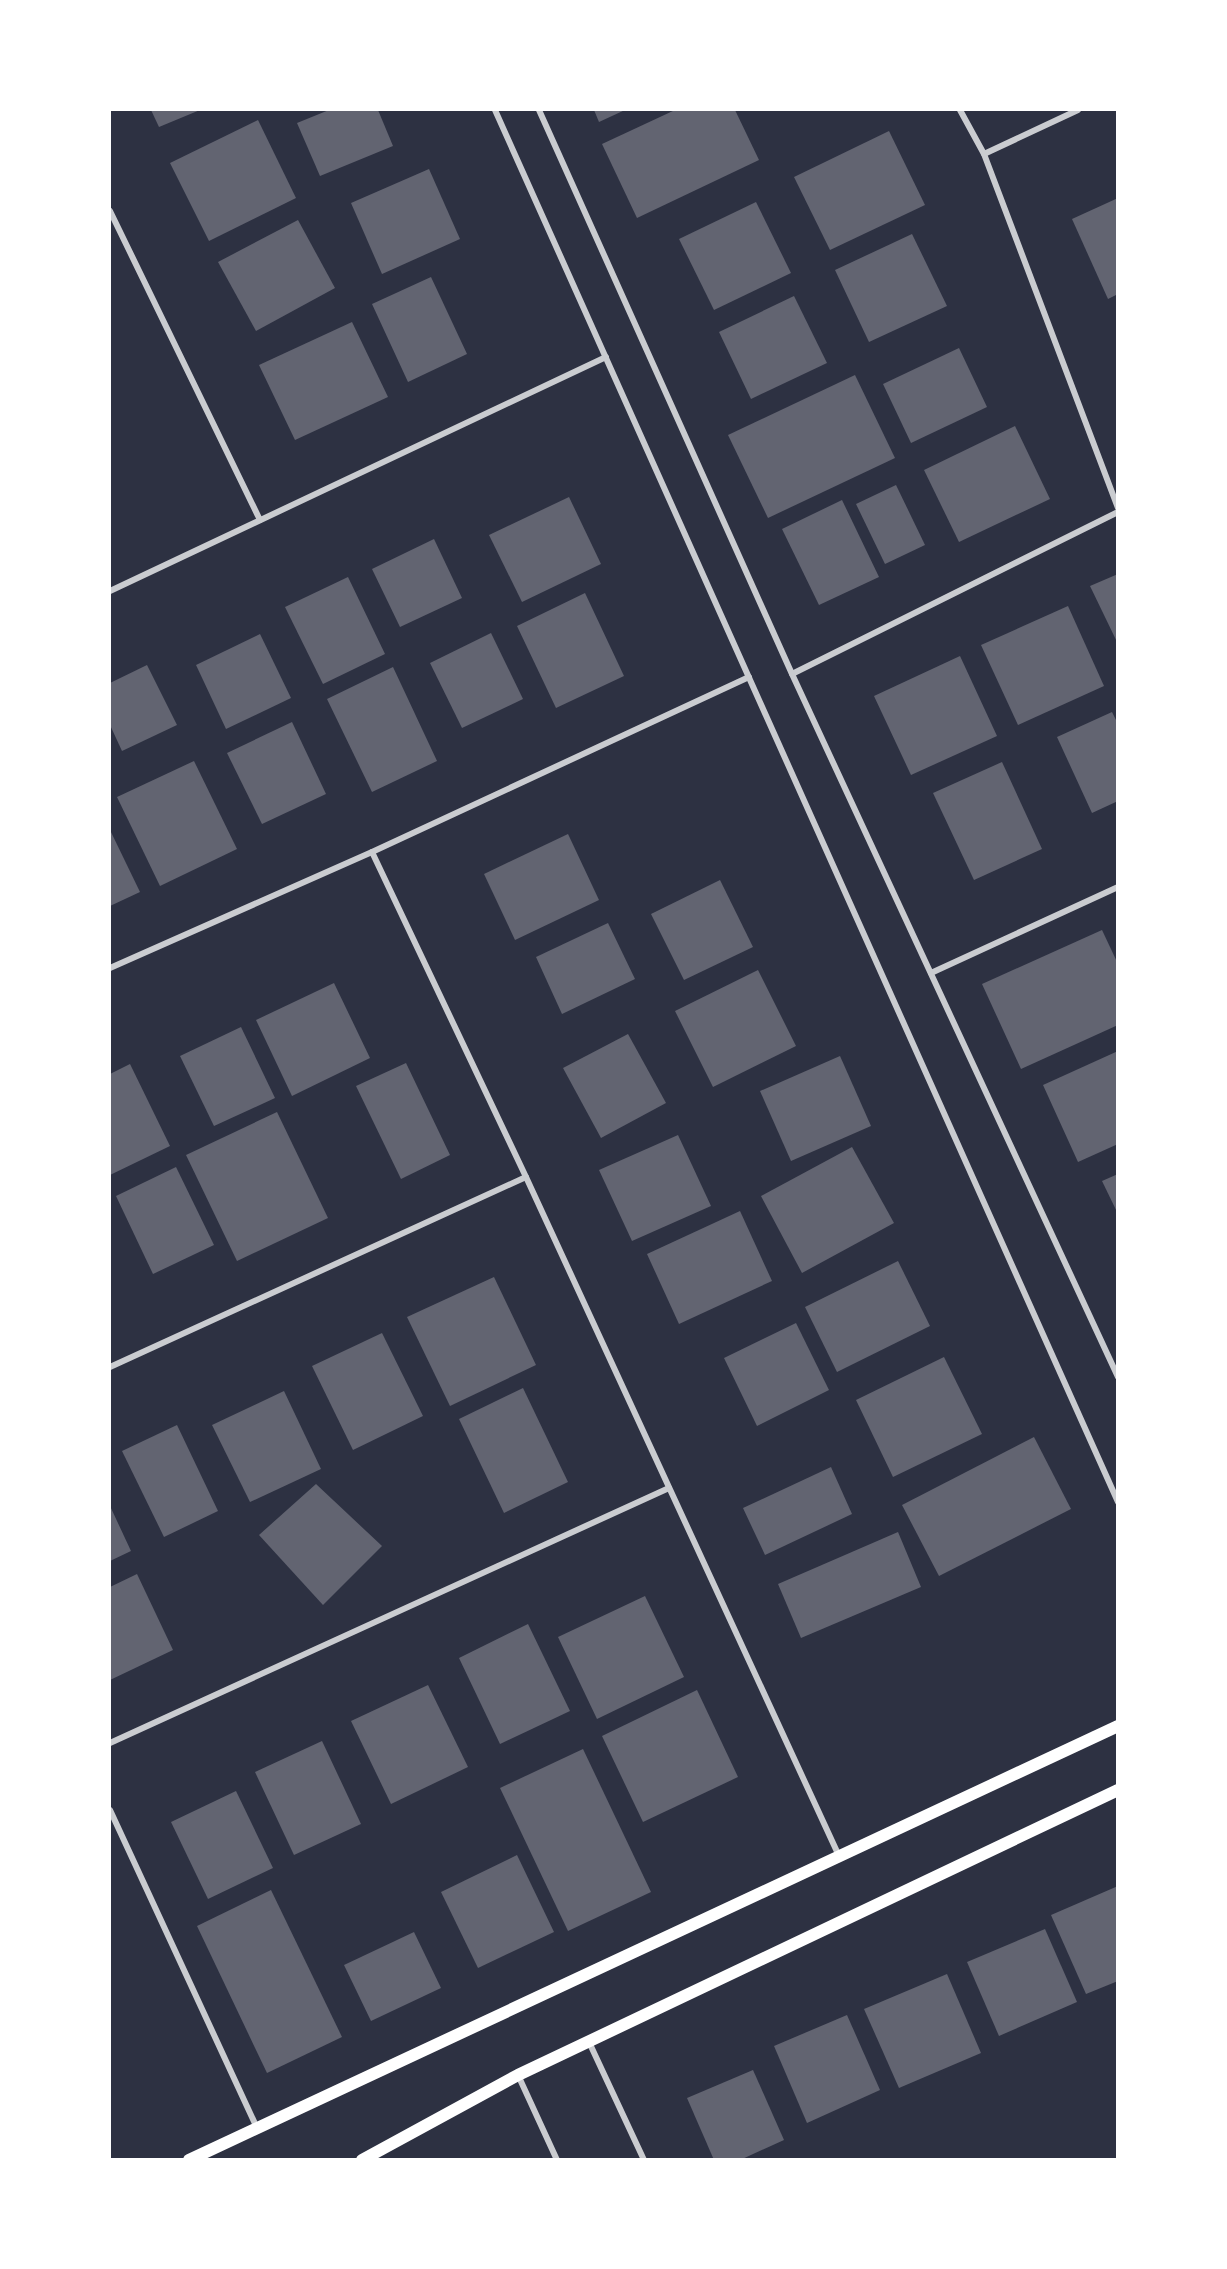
<svg xmlns="http://www.w3.org/2000/svg" width="1227" height="2269" font-family="Quicksand,sans-serif">
<style>
.building{fill:#626471}
.lines{fill:none;stroke-linecap:round;stroke-linejoin:round}
.minor{stroke:#caccd0;stroke-width:6}
.secondary{stroke:#fff;stroke-width:12}
</style>
<rect width="100%" height="100%" fill="#2d3142"/>
<g class="building">
<path d="M 151,110 L 200,110 L 159,127 Z"/>
<path d="M 329,110 L 378,110 L 393,146 L 320,176 L 297,123 Z"/>
<path d="M 594,110 L 625,110 L 599,122 Z"/>
<path d="M 675,110 L 735,110 L 759,160 L 637,218 L 602,144 Z"/>
<path d="M 258,120 L 296,198 L 209,241 L 170,163 Z"/>
<path d="M 889,131 L 925,205 L 830,250 L 794,177 Z"/>
<path d="M 429,169 L 460,239 L 382,274 L 351,203 Z"/>
<path d="M 1118,198 L 1118,294 L 1108,299 L 1072,219 Z"/>
<path d="M 756,202 L 791,273 L 714,310 L 679,239 Z"/>
<path d="M 298,220 L 335,288 L 256,331 L 218,262 Z"/>
<path d="M 912,234 L 947,306 L 869,342 L 835,270 Z"/>
<path d="M 431,277 L 467,354 L 408,382 L 372,304 Z"/>
<path d="M 794,296 L 827,363 L 751,399 L 719,332 Z"/>
<path d="M 352,322 L 388,397 L 295,440 L 259,365 Z"/>
<path d="M 959,348 L 987,407 L 911,443 L 883,384 Z"/>
<path d="M 855,375 L 895,458 L 768,518 L 728,435 Z"/>
<path d="M 1015,426 L 1050,499 L 959,542 L 924,470 Z"/>
<path d="M 896,485 L 925,545 L 885,564 L 856,504 Z"/>
<path d="M 569,497 L 601,564 L 522,602 L 489,535 Z"/>
<path d="M 842,500 L 879,577 L 819,605 L 782,529 Z"/>
<path d="M 434,539 L 462,598 L 400,627 L 372,569 Z"/>
<path d="M 1118,574 L 1118,644 L 1090,586 Z"/>
<path d="M 348,577 L 385,654 L 323,684 L 285,607 Z"/>
<path d="M 585,593 L 624,676 L 556,708 L 517,626 Z"/>
<path d="M 1068,606 L 1104,686 L 1018,725 L 981,645 Z"/>
<path d="M 491,633 L 523,699 L 462,728 L 430,663 Z"/>
<path d="M 260,634 L 291,698 L 226,729 L 196,665 Z"/>
<path d="M 960,656 L 997,736 L 911,775 L 874,696 Z"/>
<path d="M 147,665 L 177,725 L 122,751 L 110,725 L 110,683 Z"/>
<path d="M 393,667 L 437,761 L 372,792 L 327,699 Z"/>
<path d="M 1112,712 L 1118,724 L 1118,801 L 1092,813 L 1057,737 Z"/>
<path d="M 292,722 L 326,794 L 262,824 L 227,753 Z"/>
<path d="M 194,761 L 237,849 L 160,886 L 117,797 Z"/>
<path d="M 1002,762 L 1042,849 L 974,880 L 933,793 Z"/>
<path d="M 110,830 L 140,892 L 110,906 Z"/>
<path d="M 568,834 L 599,900 L 515,940 L 484,874 Z"/>
<path d="M 720,880 L 753,947 L 684,980 L 651,914 Z"/>
<path d="M 608,923 L 635,979 L 562,1014 L 536,957 Z"/>
<path d="M 1102,930 L 1118,964 L 1118,1025 L 1021,1069 L 982,984 Z"/>
<path d="M 758,970 L 796,1046 L 713,1087 L 675,1011 Z"/>
<path d="M 334,983 L 370,1058 L 292,1096 L 256,1020 Z"/>
<path d="M 241,1027 L 275,1098 L 214,1126 L 180,1056 Z"/>
<path d="M 628,1034 L 666,1103 L 601,1138 L 563,1068 Z"/>
<path d="M 1118,1051 L 1118,1144 L 1078,1162 L 1043,1085 Z"/>
<path d="M 840,1056 L 871,1126 L 791,1161 L 760,1091 Z"/>
<path d="M 406,1063 L 450,1155 L 401,1179 L 356,1086 Z"/>
<path d="M 130,1064 L 170,1146 L 110,1175 L 110,1074 Z"/>
<path d="M 277,1112 L 328,1218 L 237,1261 L 186,1155 Z"/>
<path d="M 678,1135 L 711,1206 L 632,1241 L 599,1170 Z"/>
<path d="M 852,1147 L 894,1223 L 802,1273 L 761,1196 Z"/>
<path d="M 176,1167 L 214,1245 L 153,1274 L 116,1196 Z"/>
<path d="M 1118,1174 L 1118,1214 L 1102,1181 Z"/>
<path d="M 740,1211 L 772,1281 L 679,1324 L 647,1254 Z"/>
<path d="M 898,1261 L 930,1326 L 837,1372 L 805,1307 Z"/>
<path d="M 494,1277 L 536,1365 L 450,1406 L 407,1317 Z"/>
<path d="M 796,1323 L 829,1390 L 757,1426 L 724,1358 Z"/>
<path d="M 382,1333 L 423,1416 L 353,1450 L 312,1366 Z"/>
<path d="M 944,1357 L 982,1434 L 893,1477 L 856,1400 Z"/>
<path d="M 523,1388 L 568,1482 L 504,1513 L 459,1419 Z"/>
<path d="M 284,1391 L 321,1469 L 250,1502 L 212,1425 Z"/>
<path d="M 177,1425 L 218,1511 L 164,1537 L 122,1451 Z"/>
<path d="M 1034,1437 L 1071,1509 L 939,1576 L 902,1505 Z"/>
<path d="M 831,1467 L 852,1514 L 765,1555 L 743,1508 Z"/>
<path d="M 316,1484 L 382,1546 L 323,1605 L 259,1535 Z"/>
<path d="M 110,1506 L 131,1551 L 110,1561 Z"/>
<path d="M 898,1532 L 921,1587 L 801,1638 L 778,1584 Z"/>
<path d="M 137,1574 L 173,1650 L 110,1680 L 110,1587 Z"/>
<path d="M 645,1596 L 684,1677 L 597,1719 L 558,1637 Z"/>
<path d="M 528,1624 L 570,1711 L 500,1744 L 459,1658 Z"/>
<path d="M 428,1685 L 468,1767 L 391,1804 L 351,1721 Z"/>
<path d="M 697,1690 L 738,1777 L 643,1822 L 602,1736 Z"/>
<path d="M 322,1741 L 361,1824 L 294,1855 L 255,1772 Z"/>
<path d="M 583,1749 L 651,1892 L 568,1931 L 500,1788 Z"/>
<path d="M 236,1791 L 273,1868 L 208,1899 L 171,1822 Z"/>
<path d="M 517,1855 L 554,1932 L 478,1968 L 441,1892 Z"/>
<path d="M 1118,1886 L 1118,1981 L 1086,1994 L 1051,1915 Z"/>
<path d="M 271,1890 L 342,2037 L 267,2073 L 197,1926 Z"/>
<path d="M 1045,1929 L 1077,2002 L 999,2036 L 967,1962 Z"/>
<path d="M 414,1932 L 441,1988 L 371,2021 L 344,1965 Z"/>
<path d="M 947,1974 L 981,2053 L 899,2088 L 864,2009 Z"/>
<path d="M 847,2015 L 880,2090 L 807,2123 L 774,2046 Z"/>
<path d="M 753,2070 L 784,2140 L 740,2160 L 714,2160 L 687,2098 Z"/>
</g>
<g class="lines">
<g class="minor">
<path d="M 495,110 L 1118,1502"/>
<path d="M 539,110 L 792,674 L 1118,1377"/>
<path d="M 960,110 L 984,154 L 1118,508"/>
<path d="M 984,154 L 1078,110"/>
<path d="M 110,211 L 260,520"/>
<path d="M 110,591 L 606,357"/>
<path d="M 792,674 L 1118,512"/>
<path d="M 372,852 L 526,1177 L 839,1856"/>
<path d="M 110,968 L 372,852 L 749,677"/>
<path d="M 931,973 L 1118,887"/>
<path d="M 110,1367 L 526,1177"/>
<path d="M 110,1743 L 669,1488"/>
<path d="M 110,1810 L 257,2128"/>
<path d="M 589,2042 L 644,2160"/>
<path d="M 518,2075 L 557,2160"/>
</g>
<g class="secondary">
<path d="M 189,2160 L 1118,1726"/>
<path d="M 362,2160 L 518,2075 L 1118,1790"/>
</g>
</g>
<rect width="1227" height="2269" fill="none" stroke="#ffffff" stroke-width="222"/>
</svg>
